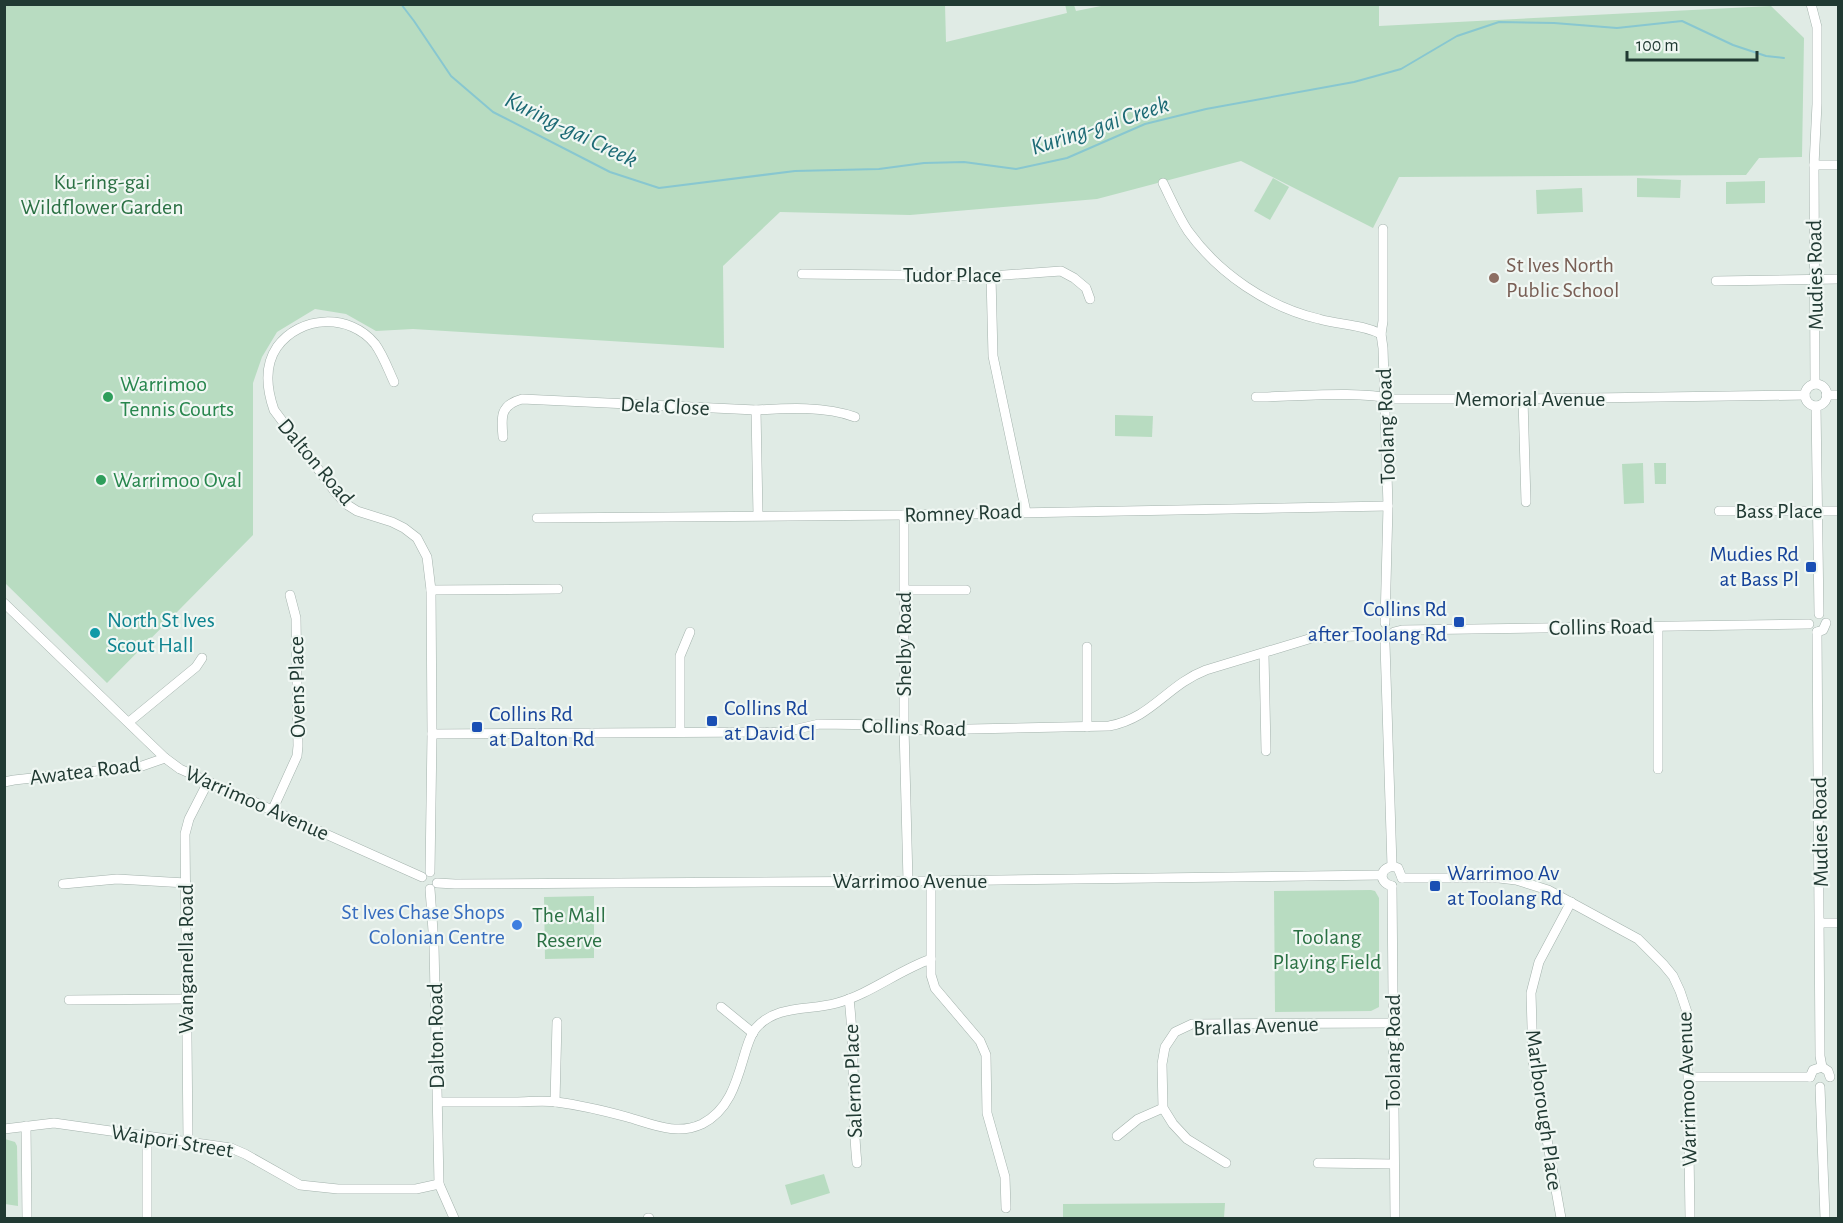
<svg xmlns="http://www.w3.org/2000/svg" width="1843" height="1223" font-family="'Alegreya Sans',sans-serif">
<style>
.green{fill:#b8dcc1}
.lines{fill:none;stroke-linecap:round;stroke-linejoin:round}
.stream{stroke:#88c7d0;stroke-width:2}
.minor-casing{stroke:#a3b2ac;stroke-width:10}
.minor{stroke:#fff;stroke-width:9}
.education-dot{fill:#8d6e63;stroke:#f0f7f3;stroke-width:2}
.leisure-dot{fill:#2e9e5b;stroke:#f0f7f3;stroke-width:2}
.transit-dot{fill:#1a4fb4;stroke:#f0f7f3;stroke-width:2}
.culture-dot{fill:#0f9aa8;stroke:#f0f7f3;stroke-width:2}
.shop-dot{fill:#3f7fe0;stroke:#f0f7f3;stroke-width:2}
.labels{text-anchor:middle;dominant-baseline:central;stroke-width:4.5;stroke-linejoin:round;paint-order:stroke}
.park-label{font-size:22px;fill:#2b7144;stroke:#f0f7f3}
.education-label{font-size:22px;fill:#785e54;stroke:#f0f7f3;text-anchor:start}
.street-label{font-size:22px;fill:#213a33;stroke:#f0f7f3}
.leisure-label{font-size:22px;fill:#27864d;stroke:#f0f7f3;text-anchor:start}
.transit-label{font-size:22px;fill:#164399;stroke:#f0f7f3;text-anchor:start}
.culture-label{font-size:22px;fill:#0d838f;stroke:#f0f7f3;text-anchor:start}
.shop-label{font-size:22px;fill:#366cbe;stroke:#f0f7f3;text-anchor:end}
.water-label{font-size:24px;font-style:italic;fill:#1c6a75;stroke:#f0f7f3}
</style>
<rect width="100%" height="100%" fill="#e0ebe5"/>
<g class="green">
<path d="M 945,4 L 946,42 L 1067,13 L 1065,4 L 1074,5 L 1076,11 L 1111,4 L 1379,5 L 1379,26 L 1771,6 L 1804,38 L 1802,157 L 1759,158 L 1746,175 L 1399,177 L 1373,228 L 1241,161 L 1097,199 L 910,215 L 780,212 L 723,266 L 724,348 L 413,329 L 376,331 L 346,314 L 315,309 L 277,332 L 262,357 L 253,383 L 253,535 L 107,683 L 5,583 L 4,5 Z"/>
<path d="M 1273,178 L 1289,187 L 1270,220 L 1254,211 Z"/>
<path d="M 1637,178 L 1681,180 L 1680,198 L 1637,197 Z"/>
<path d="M 1765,181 L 1765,203 L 1726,204 L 1726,182 Z"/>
<path d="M 1582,188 L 1583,212 L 1537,214 L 1536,190 Z"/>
<path d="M 1115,415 L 1153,416 L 1152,437 L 1115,436 Z"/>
<path d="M 1643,463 L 1644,503 L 1624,504 L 1622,464 Z"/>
<path d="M 1654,463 L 1666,463 L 1666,484 L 1655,484 Z"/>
<path d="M 1371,890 L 1375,891 L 1379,898 L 1379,1007 L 1371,1011 L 1275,1012 L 1274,891 Z"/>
<path d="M 594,896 L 594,958 L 545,959 L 544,897 Z"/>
<path d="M 5,1139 L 15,1142 L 17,1146 L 18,1206 L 5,1204 Z"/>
<path d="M 824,1174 L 830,1193 L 791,1205 L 785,1185 Z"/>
<path d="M 1225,1203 L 1224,1218 L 1063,1218 L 1063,1204 Z"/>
</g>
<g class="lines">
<path class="stream" d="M 401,4 L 414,21 L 451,76 L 493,112 L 610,172 L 659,188 L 795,171 L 879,169 L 924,163 L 964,162 L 1016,169 L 1067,158 L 1145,124 L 1206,109 L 1354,82 L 1401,69 L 1457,36 L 1499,22 L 1554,23 L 1617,28 L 1682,21 L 1733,45 L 1766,56 L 1784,58"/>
<defs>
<g id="minor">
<path d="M 1811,4 L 1817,27 L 1817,104 L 1814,165 L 1815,384"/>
<path d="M 1814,165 L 1838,165"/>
<path d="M 1163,183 C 1171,199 1178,216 1188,231 C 1219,274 1268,307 1319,319 C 1340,325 1361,324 1381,334"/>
<path d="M 1383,229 L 1383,321 L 1381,334 L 1383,348 L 1388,506 L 1385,623"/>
<path d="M 802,274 L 991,276 L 1061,271 L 1074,278 L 1086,288 L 1090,299"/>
<path d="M 991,276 L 993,356 L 1026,512"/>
<path d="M 1716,281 L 1838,279"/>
<path d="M 394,382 C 388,369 383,355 375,344 C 350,313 300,315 277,347 C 264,366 267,390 274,410 L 336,493 L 346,504 L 357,511 L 392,522 L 404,528 L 417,538 L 427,557 L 431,590 L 432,734 L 430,872"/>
<circle cx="1816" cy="395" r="11"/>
<path d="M 1826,395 L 1838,395"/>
<path d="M 1256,397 C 1296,397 1356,390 1393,399 L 1523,399 L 1805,395"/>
<path d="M 1523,399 L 1526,502"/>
<path d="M 1816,406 L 1819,614"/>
<path d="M 756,410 L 758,515"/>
<path d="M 503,437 C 501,417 500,405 522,399 L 756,410 C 788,408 825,406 855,417"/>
<path d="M 1719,511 L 1838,511"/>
<path d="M 904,515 L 904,727 L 908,881"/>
<path d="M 537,518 L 904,515 L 1388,506"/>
<path d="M 431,590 L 558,589"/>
<path d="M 905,590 L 966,590"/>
<path d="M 4,603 L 165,758 L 180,769 L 422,877"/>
<path d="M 1658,627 L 1658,769"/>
<path d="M 1394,632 L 1402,630 L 1809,624"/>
<path d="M 1817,632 L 1820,1056 L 1822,1067"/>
<path d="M 1817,632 L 1823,630 L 1826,623"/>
<path d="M 1385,644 L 1392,866"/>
<path d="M 1264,654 L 1266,751"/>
<path d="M 129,722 L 196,667 L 202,658"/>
<path d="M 1087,727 L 1087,647"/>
<path d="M 680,732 L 680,656 L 690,632"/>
<path d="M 432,734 L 785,732 L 819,724 L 888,725 L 922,730 L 1109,726 C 1152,718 1167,685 1206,670 L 1312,638 L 1375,635"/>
<path d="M 4,782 L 14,780 L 142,766 L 165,758"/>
<path d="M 272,811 L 297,756 L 298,746 L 296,618 L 290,595"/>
<path d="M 1402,878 L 1499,878 L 1516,880 L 1548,890 L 1638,939 L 1663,964 L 1673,976 L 1680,991 L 1687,1012 L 1690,1218"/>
<path d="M 931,881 L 931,975 L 935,988 L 980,1041 L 986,1055 L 987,1113 L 1005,1177 L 1006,1208"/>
<path d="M 437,883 L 455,884 L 931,881 L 1382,875"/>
<path d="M 63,884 L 117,879 L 186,883"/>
<path d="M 1392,886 L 1395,1218"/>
<path d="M 1392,886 C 1375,882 1382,862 1398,868 L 1402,878"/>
<path d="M 430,889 L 434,945 L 439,1184 L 454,1218"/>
<path d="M 1821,923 L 1838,923"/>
<path d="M 849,999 C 856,1053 851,1108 857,1163"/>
<path d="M 69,1000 L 186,999"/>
<path d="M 721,1007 L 753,1033"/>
<path d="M 1689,1077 L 1810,1077"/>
<path d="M 1810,1077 L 1813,1070 L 1822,1067 L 1828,1071 L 1830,1077"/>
<path d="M 1820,1087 L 1825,1218"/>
<path d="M 438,1102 C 464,1102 490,1102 515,1102 C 529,1102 543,1100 556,1102 C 580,1105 605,1111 627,1117 C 652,1124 676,1136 702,1124 C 730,1110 737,1080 745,1053 C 748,1044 750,1035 756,1028 C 777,1004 810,1011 837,1003 C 870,994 899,970 931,959"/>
<path d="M 555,1102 L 557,1022"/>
<path d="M 26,1126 L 27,1218"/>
<path d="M 4,1129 L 54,1123 L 231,1148 L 245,1154 L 300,1185 L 338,1189 L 416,1189 L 439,1184"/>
<path d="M 1117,1136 L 1138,1119 L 1163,1108"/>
<path d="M 188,1141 L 185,834 L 189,819 L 208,782"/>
<path d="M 1226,1163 L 1187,1139 L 1173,1124 L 1163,1108 L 1162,1064 L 1165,1047 L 1175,1032 L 1192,1024 L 1393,1023"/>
<path d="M 1318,1163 L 1394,1164"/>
<path d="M 147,1218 L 147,1136"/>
<path d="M 648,1218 L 649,1218"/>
<path d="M 1561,1218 L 1533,1061 L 1531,993 L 1539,962 L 1571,902"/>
</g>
</defs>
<use href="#minor" class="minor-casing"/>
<use href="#minor" class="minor"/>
</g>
<circle class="education-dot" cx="1494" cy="278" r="6"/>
<g class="leisure-dot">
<circle cx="108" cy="397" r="6"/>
<circle cx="101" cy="480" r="6"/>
</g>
<g class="transit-dot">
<rect x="1805" y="561" width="12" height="12" rx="3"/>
<rect x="1453" y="616" width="12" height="12" rx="3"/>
<rect x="706" y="715" width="12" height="12" rx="3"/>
<rect x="471" y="721" width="12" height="12" rx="3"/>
<rect x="1429" y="880" width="12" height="12" rx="3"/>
</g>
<circle class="culture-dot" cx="95" cy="633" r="6"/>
<circle class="shop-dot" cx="517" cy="925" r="6"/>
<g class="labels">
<g class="park-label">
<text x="102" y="182">Ku-ring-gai<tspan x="102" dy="25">Wildflower Garden</tspan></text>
<text x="569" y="915">The Mall<tspan x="569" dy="25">Reserve</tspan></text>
<text x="1327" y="937">Toolang<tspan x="1327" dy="25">Playing Field</tspan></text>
</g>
<g class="education-label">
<text x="1506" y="265">St Ives North<tspan x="1506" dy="25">Public School</tspan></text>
</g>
<g class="street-label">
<text x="952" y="275">Tudor Place</text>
<text transform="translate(1815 275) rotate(-91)">Mudies Road</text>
<text x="1530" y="399">Memorial Avenue</text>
<text transform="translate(665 406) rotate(3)">Dela Close</text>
<text transform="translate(1386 426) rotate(-92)">Toolang Road</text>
<text transform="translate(316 462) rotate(50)">Dalton Road</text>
<text x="1779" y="511">Bass Place</text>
<text transform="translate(963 513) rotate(-2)">Romney Road</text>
<text transform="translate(1601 627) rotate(-1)">Collins Road</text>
<text transform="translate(904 644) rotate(-90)">Shelby Road</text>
<text transform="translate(297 687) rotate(-91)">Ovens Place</text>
<text transform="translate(914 727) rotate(2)">Collins Road</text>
<text transform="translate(85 771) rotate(-7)">Awatea Road</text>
<text transform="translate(257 803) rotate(24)">Warrimoo Avenue</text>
<text transform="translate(1820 832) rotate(-91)">Mudies Road</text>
<text x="910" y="881">Warrimoo Avenue</text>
<text transform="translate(186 959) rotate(-90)">Wanganella Road</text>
<text transform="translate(1256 1026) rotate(-2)">Brallas Avenue</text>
<text transform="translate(436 1036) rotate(-91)">Dalton Road</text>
<text transform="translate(1393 1052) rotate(-90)">Toolang Road</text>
<text transform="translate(853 1081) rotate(-92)">Salerno Place</text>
<text transform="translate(1687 1089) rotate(-92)">Warrimoo Avenue</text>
<text transform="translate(1544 1110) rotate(82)">Marlborough Place</text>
<text transform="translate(172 1141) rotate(9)">Waipori Street</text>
</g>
<g class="leisure-label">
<text x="120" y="384">Warrimoo<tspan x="120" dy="25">Tennis Courts</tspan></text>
<text x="113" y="480">Warrimoo Oval</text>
</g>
<g class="transit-label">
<text x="1799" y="554" text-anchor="end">Mudies Rd<tspan x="1799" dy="25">at Bass Pl</tspan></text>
<text x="1447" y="609" text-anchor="end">Collins Rd<tspan x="1447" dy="25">after Toolang Rd</tspan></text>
<text x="724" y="708">Collins Rd<tspan x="724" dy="25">at David Cl</tspan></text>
<text x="489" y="714">Collins Rd<tspan x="489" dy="25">at Dalton Rd</tspan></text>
<text x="1447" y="873">Warrimoo Av<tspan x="1447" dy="25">at Toolang Rd</tspan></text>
</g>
<g class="culture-label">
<text x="107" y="620">North St Ives<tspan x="107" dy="25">Scout Hall</tspan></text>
</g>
<g class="shop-label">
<text x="505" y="912">St Ives Chase Shops<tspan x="505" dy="25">Colonian Centre</tspan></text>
</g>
<g class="water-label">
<text transform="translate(1100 126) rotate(-18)">Kuring-gai Creek</text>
<text transform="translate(571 130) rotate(26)">Kuring-gai Creek</text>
</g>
</g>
<rect width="1843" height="1223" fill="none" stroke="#213a33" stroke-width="12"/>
<path d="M1627 51v9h130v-9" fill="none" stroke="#213a33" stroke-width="3"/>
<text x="1636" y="51" font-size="18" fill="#213a33" stroke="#f0f7f3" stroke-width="4.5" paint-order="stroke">100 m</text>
</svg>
